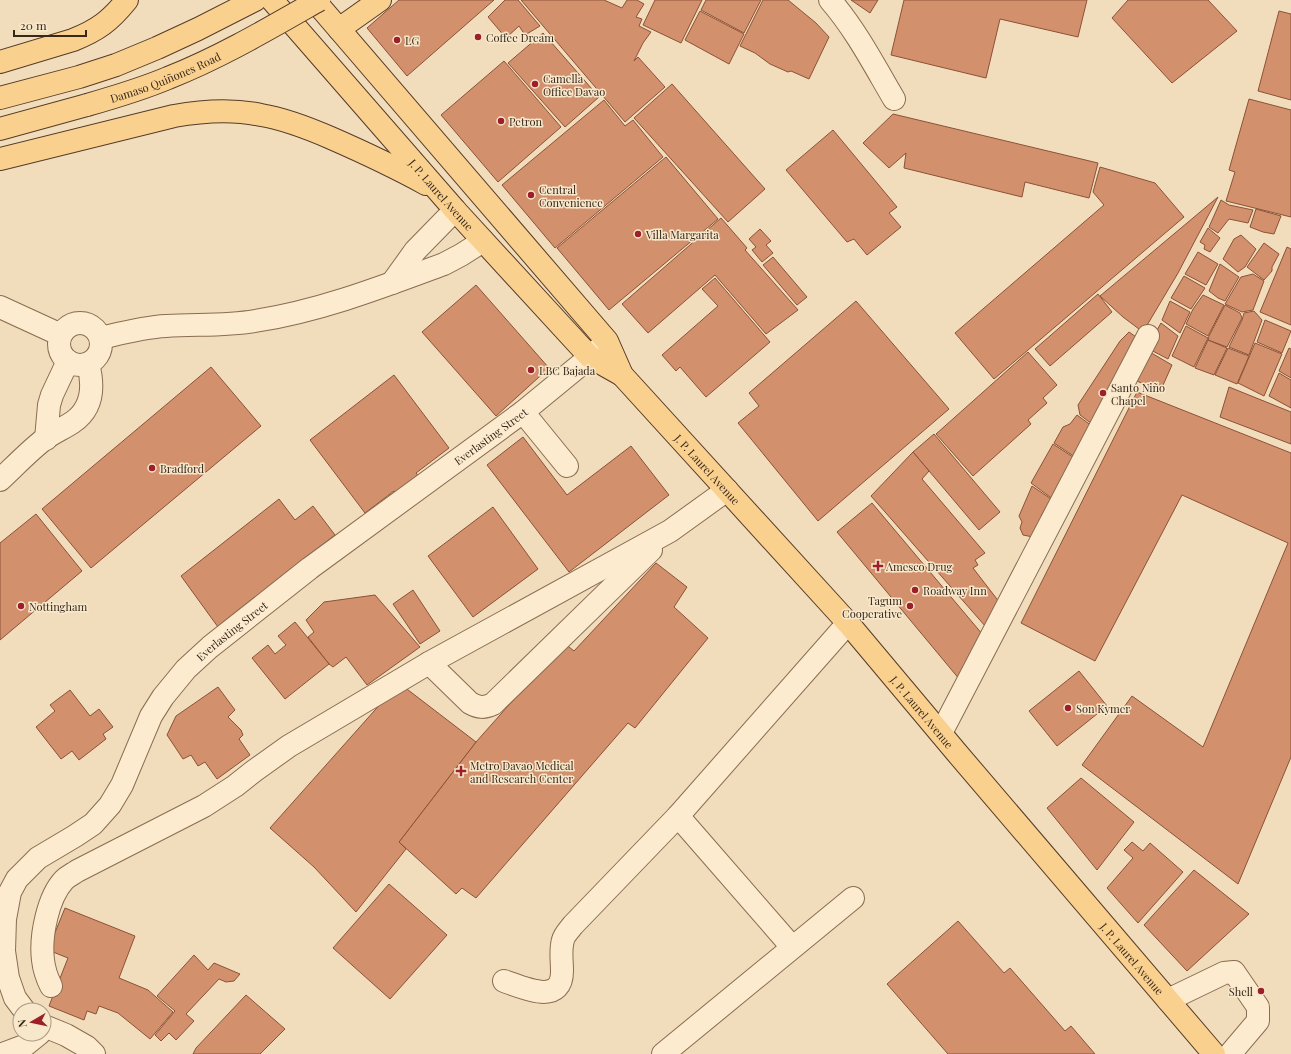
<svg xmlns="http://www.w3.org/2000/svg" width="1291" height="1054" font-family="'Playfair Display',serif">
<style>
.building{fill:#d3906d;stroke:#8b5237}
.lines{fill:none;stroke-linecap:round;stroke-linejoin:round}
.minor-casing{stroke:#896c53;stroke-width:24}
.major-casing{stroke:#563b29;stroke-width:24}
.minor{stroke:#fcebce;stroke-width:22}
.major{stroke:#f9d08e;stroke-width:22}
.major-bridge-casing{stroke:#563b29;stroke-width:24;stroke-linecap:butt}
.major-bridge{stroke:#f9d08e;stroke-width:22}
.poi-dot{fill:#9d1f29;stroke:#f8e8cb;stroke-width:1.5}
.labels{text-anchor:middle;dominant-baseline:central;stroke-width:3;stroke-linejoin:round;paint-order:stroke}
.poi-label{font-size:11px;fill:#37261a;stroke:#f8e8cb;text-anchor:start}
.street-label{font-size:11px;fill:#37261a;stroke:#f8e8cb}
</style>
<rect width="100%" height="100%" fill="#f1ddbb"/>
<g class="building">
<path d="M 399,0 L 494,0 L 407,76 L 367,28 Z"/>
<path d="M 505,0 L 518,0 L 540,26 L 525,35 L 519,26 L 506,38 L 488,17 Z"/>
<path d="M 521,0 L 604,0 L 622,8 L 627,0 L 637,0 L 644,4 L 636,17 L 642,19 L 639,26 L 651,32 L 643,43 L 634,61 L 638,57 L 665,87 L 625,122 Z"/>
<path d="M 655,0 L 702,0 L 681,43 L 643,25 Z"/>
<path d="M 706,0 L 761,0 L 744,33 L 701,10 Z"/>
<path d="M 763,0 L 788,0 L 816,23 L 829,37 L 809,79 L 791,71 L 788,72 L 770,64 L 755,53 L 740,46 Z"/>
<path d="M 851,0 L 878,0 L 870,13 Z"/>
<path d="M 904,0 L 1087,0 L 1078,37 L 1000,19 L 986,78 L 891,55 Z"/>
<path d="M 1128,0 L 1208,0 L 1237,31 L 1172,83 L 1112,18 Z"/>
<path d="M 700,11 L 744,34 L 729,64 L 685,40 Z"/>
<path d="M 1279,11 L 1291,14 L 1291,100 L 1258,91 Z"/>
<path d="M 543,33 L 599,97 L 565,127 L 508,63 Z"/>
<path d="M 504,61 L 561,127 L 498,182 L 441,115 Z"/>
<path d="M 672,84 L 765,189 L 728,222 L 634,118 Z"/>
<path d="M 1249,99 L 1291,110 L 1291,217 L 1226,201 L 1235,172 L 1229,170 Z"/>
<path d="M 604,100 L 625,126 L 633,120 L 663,157 L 555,248 L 502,185 Z"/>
<path d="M 893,114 L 1098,163 L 1089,198 L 1025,182 L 1022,197 L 904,168 L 906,153 L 889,168 L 863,143 Z"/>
<path d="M 833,130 L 897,207 L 889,213 L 901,227 L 867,255 L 854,239 L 847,242 L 786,170 Z"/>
<path d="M 666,157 L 718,219 L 609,310 L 557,248 Z"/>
<path d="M 1100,167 L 1155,183 L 1184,217 L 994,379 L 955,333 L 1104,205 L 1093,192 Z"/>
<path d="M 1218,197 L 1178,273 L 1143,332 L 1123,317 L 1100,296 Z"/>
<path d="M 1221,200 L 1229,205 L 1253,210 L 1248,223 L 1229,219 L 1218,233 L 1209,227 Z"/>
<path d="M 1256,209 L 1281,216 L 1274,234 L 1263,232 L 1250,227 Z"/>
<path d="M 721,218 L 747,248 L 745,250 L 798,310 L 766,334 L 715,275 L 648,333 L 622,304 Z"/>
<path d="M 1208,228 L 1220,238 L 1210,252 L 1204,249 L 1205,245 L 1200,242 Z"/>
<path d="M 760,229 L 771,241 L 766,245 L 773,253 L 762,262 L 752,250 L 756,247 L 749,239 Z"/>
<path d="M 1241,235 L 1256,249 L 1245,267 L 1238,272 L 1223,259 L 1234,239 Z"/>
<path d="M 1264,243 L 1279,254 L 1272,267 L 1272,271 L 1264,280 L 1247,267 Z"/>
<path d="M 1287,247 L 1291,249 L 1291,325 L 1260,312 Z"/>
<path d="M 1198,252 L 1218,264 L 1206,285 L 1185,274 Z"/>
<path d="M 773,257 L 807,297 L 797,305 L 763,265 Z"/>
<path d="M 1220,264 L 1239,277 L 1225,301 L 1218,298 L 1209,291 Z"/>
<path d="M 1253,274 L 1264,281 L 1253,310 L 1242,312 L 1225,304 L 1241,277 Z"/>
<path d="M 1184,276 L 1205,288 L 1191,309 L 1171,298 Z"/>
<path d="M 715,278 L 770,342 L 706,397 L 680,367 L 676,371 L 662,355 L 718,306 L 702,289 Z"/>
<path d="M 476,285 L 549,368 L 496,416 L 422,332 Z"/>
<path d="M 1098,294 L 1112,312 L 1050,366 L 1035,349 Z"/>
<path d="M 1203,295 L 1224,305 L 1208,336 L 1186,324 L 1193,309 Z"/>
<path d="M 856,301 L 949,409 L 818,521 L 738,423 L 759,406 L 749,393 Z"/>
<path d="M 1170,301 L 1190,312 L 1180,333 L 1162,320 Z"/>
<path d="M 1225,305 L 1240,313 L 1242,318 L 1227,347 L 1208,340 L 1209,336 Z"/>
<path d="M 1254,311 L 1262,320 L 1249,355 L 1229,347 L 1242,320 L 1244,313 Z"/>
<path d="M 1265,320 L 1291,331 L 1282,353 L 1257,342 Z"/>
<path d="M 1161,323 L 1178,336 L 1168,359 L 1147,348 Z"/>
<path d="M 1186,326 L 1208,338 L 1194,367 L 1172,356 Z"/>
<path d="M 1129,332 L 1139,339 L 1096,427 L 1080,415 L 1078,405 L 1120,341 Z"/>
<path d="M 1208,340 L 1227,348 L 1214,375 L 1195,368 Z"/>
<path d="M 1255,343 L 1282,354 L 1264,396 L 1238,383 Z"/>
<path d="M 1228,348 L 1249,356 L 1237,384 L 1215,375 Z"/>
<path d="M 1289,348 L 1291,349 L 1291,378 L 1279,371 Z"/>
<path d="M 1148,351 L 1172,365 L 1160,392 L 1135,380 Z"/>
<path d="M 1028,352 L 1057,385 L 1043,398 L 1047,403 L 1028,420 L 1031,424 L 973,476 L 936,434 Z"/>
<path d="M 211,367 L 261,426 L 91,568 L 42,509 Z"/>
<path d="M 1279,373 L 1291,380 L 1291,408 L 1269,396 Z"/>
<path d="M 394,375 L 449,448 L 416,473 L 420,478 L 398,496 L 394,491 L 365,513 L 310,440 Z"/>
<path d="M 1229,387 L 1291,412 L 1291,444 L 1220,417 Z"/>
<path d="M 1137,392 L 1291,453 L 1291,757 L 1238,884 L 1082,765 L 1132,696 L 1203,747 L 1288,543 L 1182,495 L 1095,661 L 1021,623 Z"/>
<path d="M 1077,415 L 1092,426 L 1075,457 L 1054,443 L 1063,427 L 1070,424 Z"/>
<path d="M 934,434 L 1000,512 L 979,530 L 913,452 Z"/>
<path d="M 523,437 L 567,495 L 631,446 L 669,495 L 569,572 L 487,465 Z"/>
<path d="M 1053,444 L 1076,459 L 1054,500 L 1031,483 Z"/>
<path d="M 913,452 L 929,471 L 922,479 L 985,553 L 975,560 L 978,565 L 973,568 L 1000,603 L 986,627 L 871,496 Z"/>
<path d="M 1032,486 L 1051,499 L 1041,516 L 1043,517 L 1033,537 L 1023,535 L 1020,528 L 1022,522 L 1019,516 Z"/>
<path d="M 279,499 L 295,520 L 313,506 L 335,535 L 270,585 L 273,588 L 260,594 L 218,627 L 181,576 Z"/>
<path d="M 872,503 L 983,635 L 960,680 L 837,532 Z"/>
<path d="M 493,507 L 538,569 L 473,617 L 428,556 Z"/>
<path d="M 36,514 L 82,571 L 0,640 L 0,543 Z"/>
<path d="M 656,563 L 687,587 L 674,607 L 708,638 L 635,728 L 628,723 L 476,898 L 462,888 L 456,894 L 399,842 L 476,742 L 564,643 L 574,651 Z"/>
<path d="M 413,590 L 440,631 L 420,644 L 393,604 Z"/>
<path d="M 375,595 L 420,647 L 367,685 L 346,657 L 333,667 L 329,664 L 308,637 L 314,632 L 306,620 L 324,602 Z"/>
<path d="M 295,622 L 329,664 L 285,699 L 252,658 L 268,645 L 275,654 L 286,645 L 278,636 Z"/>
<path d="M 1079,671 L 1107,706 L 1057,746 L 1029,711 Z"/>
<path d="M 399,683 L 476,742 L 399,842 L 406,849 L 356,912 L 314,867 L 270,828 Z"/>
<path d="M 218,687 L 235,710 L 228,717 L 241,730 L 243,735 L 239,739 L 250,755 L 217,779 L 205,762 L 198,766 L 191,755 L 183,759 L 167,735 L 176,716 Z"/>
<path d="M 70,690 L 90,716 L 99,709 L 113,727 L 103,734 L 106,739 L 79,760 L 72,751 L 61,759 L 36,727 L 55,711 L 50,705 Z"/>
<path d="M 1081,778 L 1134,822 L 1097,870 L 1047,808 Z"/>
<path d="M 1132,842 L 1143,851 L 1150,843 L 1183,872 L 1138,923 L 1107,888 L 1133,858 L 1124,850 Z"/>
<path d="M 1194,870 L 1249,914 L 1187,971 L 1144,925 Z"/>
<path d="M 389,884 L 447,935 L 390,999 L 333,948 Z"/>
<path d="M 65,908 L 135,936 L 119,978 L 148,990 L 173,1012 L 150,1039 L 118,1013 L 99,1006 L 96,1014 L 87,1011 L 84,1020 L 49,1006 L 68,958 L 48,950 Z"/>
<path d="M 958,921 L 1004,973 L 1010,968 L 1065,1031 L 1071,1026 L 1095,1054 L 948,1054 L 887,984 Z"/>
<path d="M 194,955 L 208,970 L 214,963 L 240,974 L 234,981 L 226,982 L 219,979 L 186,1014 L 194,1021 L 176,1040 L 169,1033 L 161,1041 L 155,1035 L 175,1011 L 157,996 Z"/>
<path d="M 246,995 L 285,1029 L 260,1054 L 193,1054 L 196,1048 Z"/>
</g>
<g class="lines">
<defs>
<g id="minor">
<path d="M 830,0 C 856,30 874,65 894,99"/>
<path d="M 392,283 L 415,251 L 455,210"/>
<path d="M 0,307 L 61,335"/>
<circle cx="80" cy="344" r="21"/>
<path d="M 101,338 C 122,333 144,327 166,326 C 196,324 225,326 255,321 C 320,311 382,287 444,264 L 461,255 L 483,241"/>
<path d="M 523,412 L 567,466"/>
<path d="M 46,439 L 49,405 L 52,395 L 68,361"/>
<path d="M 0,480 C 14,467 31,449 46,438 C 55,432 64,428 73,422 C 93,408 94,386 88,364"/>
<path d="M 429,663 L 470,703 C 479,708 484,708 493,704 L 651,550"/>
<path d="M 941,733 L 1148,336"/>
<path d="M 678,816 L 792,947"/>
<path d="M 504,981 C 524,988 562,1006 562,971 C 562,960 560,950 563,940 C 564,935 570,929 573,925 L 678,816 L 848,623"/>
<path d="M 51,986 C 47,978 44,969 43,960 C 40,936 48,897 64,880 C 68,876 73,874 77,871 L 204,806 L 235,786 L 254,771 L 289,746 L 429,663 L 670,531 L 727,490"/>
<path d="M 1168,1000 L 1224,973 L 1234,972 L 1258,1007 L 1258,1021 L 1230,1054"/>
<path id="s1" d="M 24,1010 L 15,998 L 8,978 L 4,951 L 5,919 L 10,892 L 17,879 L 38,858 L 75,836 L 93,824 L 110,805 L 122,785 L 151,716 L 163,697 L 186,669 L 210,647 L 310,568 L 523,412 L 590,357 L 603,345"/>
<path d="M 44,1026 L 66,1035 L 87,1047 L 94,1054"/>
<path d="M 3,1054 L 24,1046 L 39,1034"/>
<path d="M 663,1054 L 853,898"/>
</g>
<g id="major">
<path id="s2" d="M 272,0 L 455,210 L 590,357 L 622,375"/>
<path id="s3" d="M 314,0 L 607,341 L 622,375 L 848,623 L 957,753 L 1214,1054"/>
<path d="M 339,29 L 380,0"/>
<path d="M 0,62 L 73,40 C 98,30 110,21 127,0"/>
<path d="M 0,98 L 79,77 L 116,65 L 157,48 L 198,29 L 255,0"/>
<path d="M 0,129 L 87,105"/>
<path d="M 0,159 L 174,116 C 202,111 233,109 261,115 C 285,119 308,128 331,138 C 363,152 395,167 426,184"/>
</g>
</defs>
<use href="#minor" class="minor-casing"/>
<use href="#major" class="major-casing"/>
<use href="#minor" class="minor"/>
<use href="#major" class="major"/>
<defs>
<g id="major-bridge">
<path id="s4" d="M 87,105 C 115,97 142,89 168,78 C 221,57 270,28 319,0"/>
</g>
</defs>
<use href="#major-bridge" class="major-bridge-casing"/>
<use href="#major-bridge" class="major-bridge"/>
</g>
<g class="poi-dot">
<circle cx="478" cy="37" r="4"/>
<circle cx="397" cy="40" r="4"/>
<circle cx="535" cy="84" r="4"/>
<circle cx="501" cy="121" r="4"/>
<circle cx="531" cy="195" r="4"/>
<circle cx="638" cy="234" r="4"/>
<circle cx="531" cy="370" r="4"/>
<circle cx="1103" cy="393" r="4"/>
<circle cx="152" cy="468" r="4"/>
<path d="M876 560h4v4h4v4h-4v4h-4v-4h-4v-4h4z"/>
<circle cx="915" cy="590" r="4"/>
<circle cx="21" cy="606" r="4"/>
<circle cx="910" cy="606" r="4"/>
<circle cx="1068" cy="708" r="4"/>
<path d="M459 765h4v4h4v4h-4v4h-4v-4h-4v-4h4z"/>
<circle cx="1261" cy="991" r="4"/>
</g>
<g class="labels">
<g class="poi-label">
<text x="486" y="37">Coffee Dream</text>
<text x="405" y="40">LG</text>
<text x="543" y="78">Camella<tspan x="543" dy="13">Office Davao</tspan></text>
<text x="509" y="121">Petron</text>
<text x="539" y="189">Central<tspan x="539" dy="13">Convenience</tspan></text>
<text x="646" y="234">Villa Margarita</text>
<text x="539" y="370">LBC Bajada</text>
<text x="1111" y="387">Santo Niño<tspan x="1111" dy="13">Chapel</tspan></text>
<text x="160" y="468">Bradford</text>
<text x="886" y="566">Amesco Drug</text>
<text x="923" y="590">Roadway Inn</text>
<text x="902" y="600" text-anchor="end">Tagum<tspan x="902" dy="13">Cooperative</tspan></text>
<text x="29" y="606">Nottingham</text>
<text x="1076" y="708">Son Kymer</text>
<text x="470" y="765">Metro Davao Medical<tspan x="470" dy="13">and Research Center</tspan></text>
<text x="1253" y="991" text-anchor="end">Shell</text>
</g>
<g class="street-label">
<text stroke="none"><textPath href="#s4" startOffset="83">Damaso Quiñones Road</textPath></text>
<text stroke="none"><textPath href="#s2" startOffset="258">J. P. Laurel Avenue</textPath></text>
<text stroke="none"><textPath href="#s1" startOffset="798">Everlasting Street</textPath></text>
<text stroke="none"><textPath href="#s3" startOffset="614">J. P. Laurel Avenue</textPath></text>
<text stroke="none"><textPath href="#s1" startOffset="474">Everlasting Street</textPath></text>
<text stroke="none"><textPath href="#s3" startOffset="938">J. P. Laurel Avenue</textPath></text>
<text stroke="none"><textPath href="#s3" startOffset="1262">J. P. Laurel Avenue</textPath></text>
</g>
</g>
<g transform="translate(32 1022) rotate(261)"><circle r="19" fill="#f8e8cb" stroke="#ab9a84"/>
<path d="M0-3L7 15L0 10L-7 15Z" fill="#9d1f29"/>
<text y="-6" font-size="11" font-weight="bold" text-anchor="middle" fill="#37261a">N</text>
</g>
<path d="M14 30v6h72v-6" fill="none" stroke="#37261a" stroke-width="2"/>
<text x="20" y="30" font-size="12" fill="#37261a" stroke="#f8e8cb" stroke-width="3" paint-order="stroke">20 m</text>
</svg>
